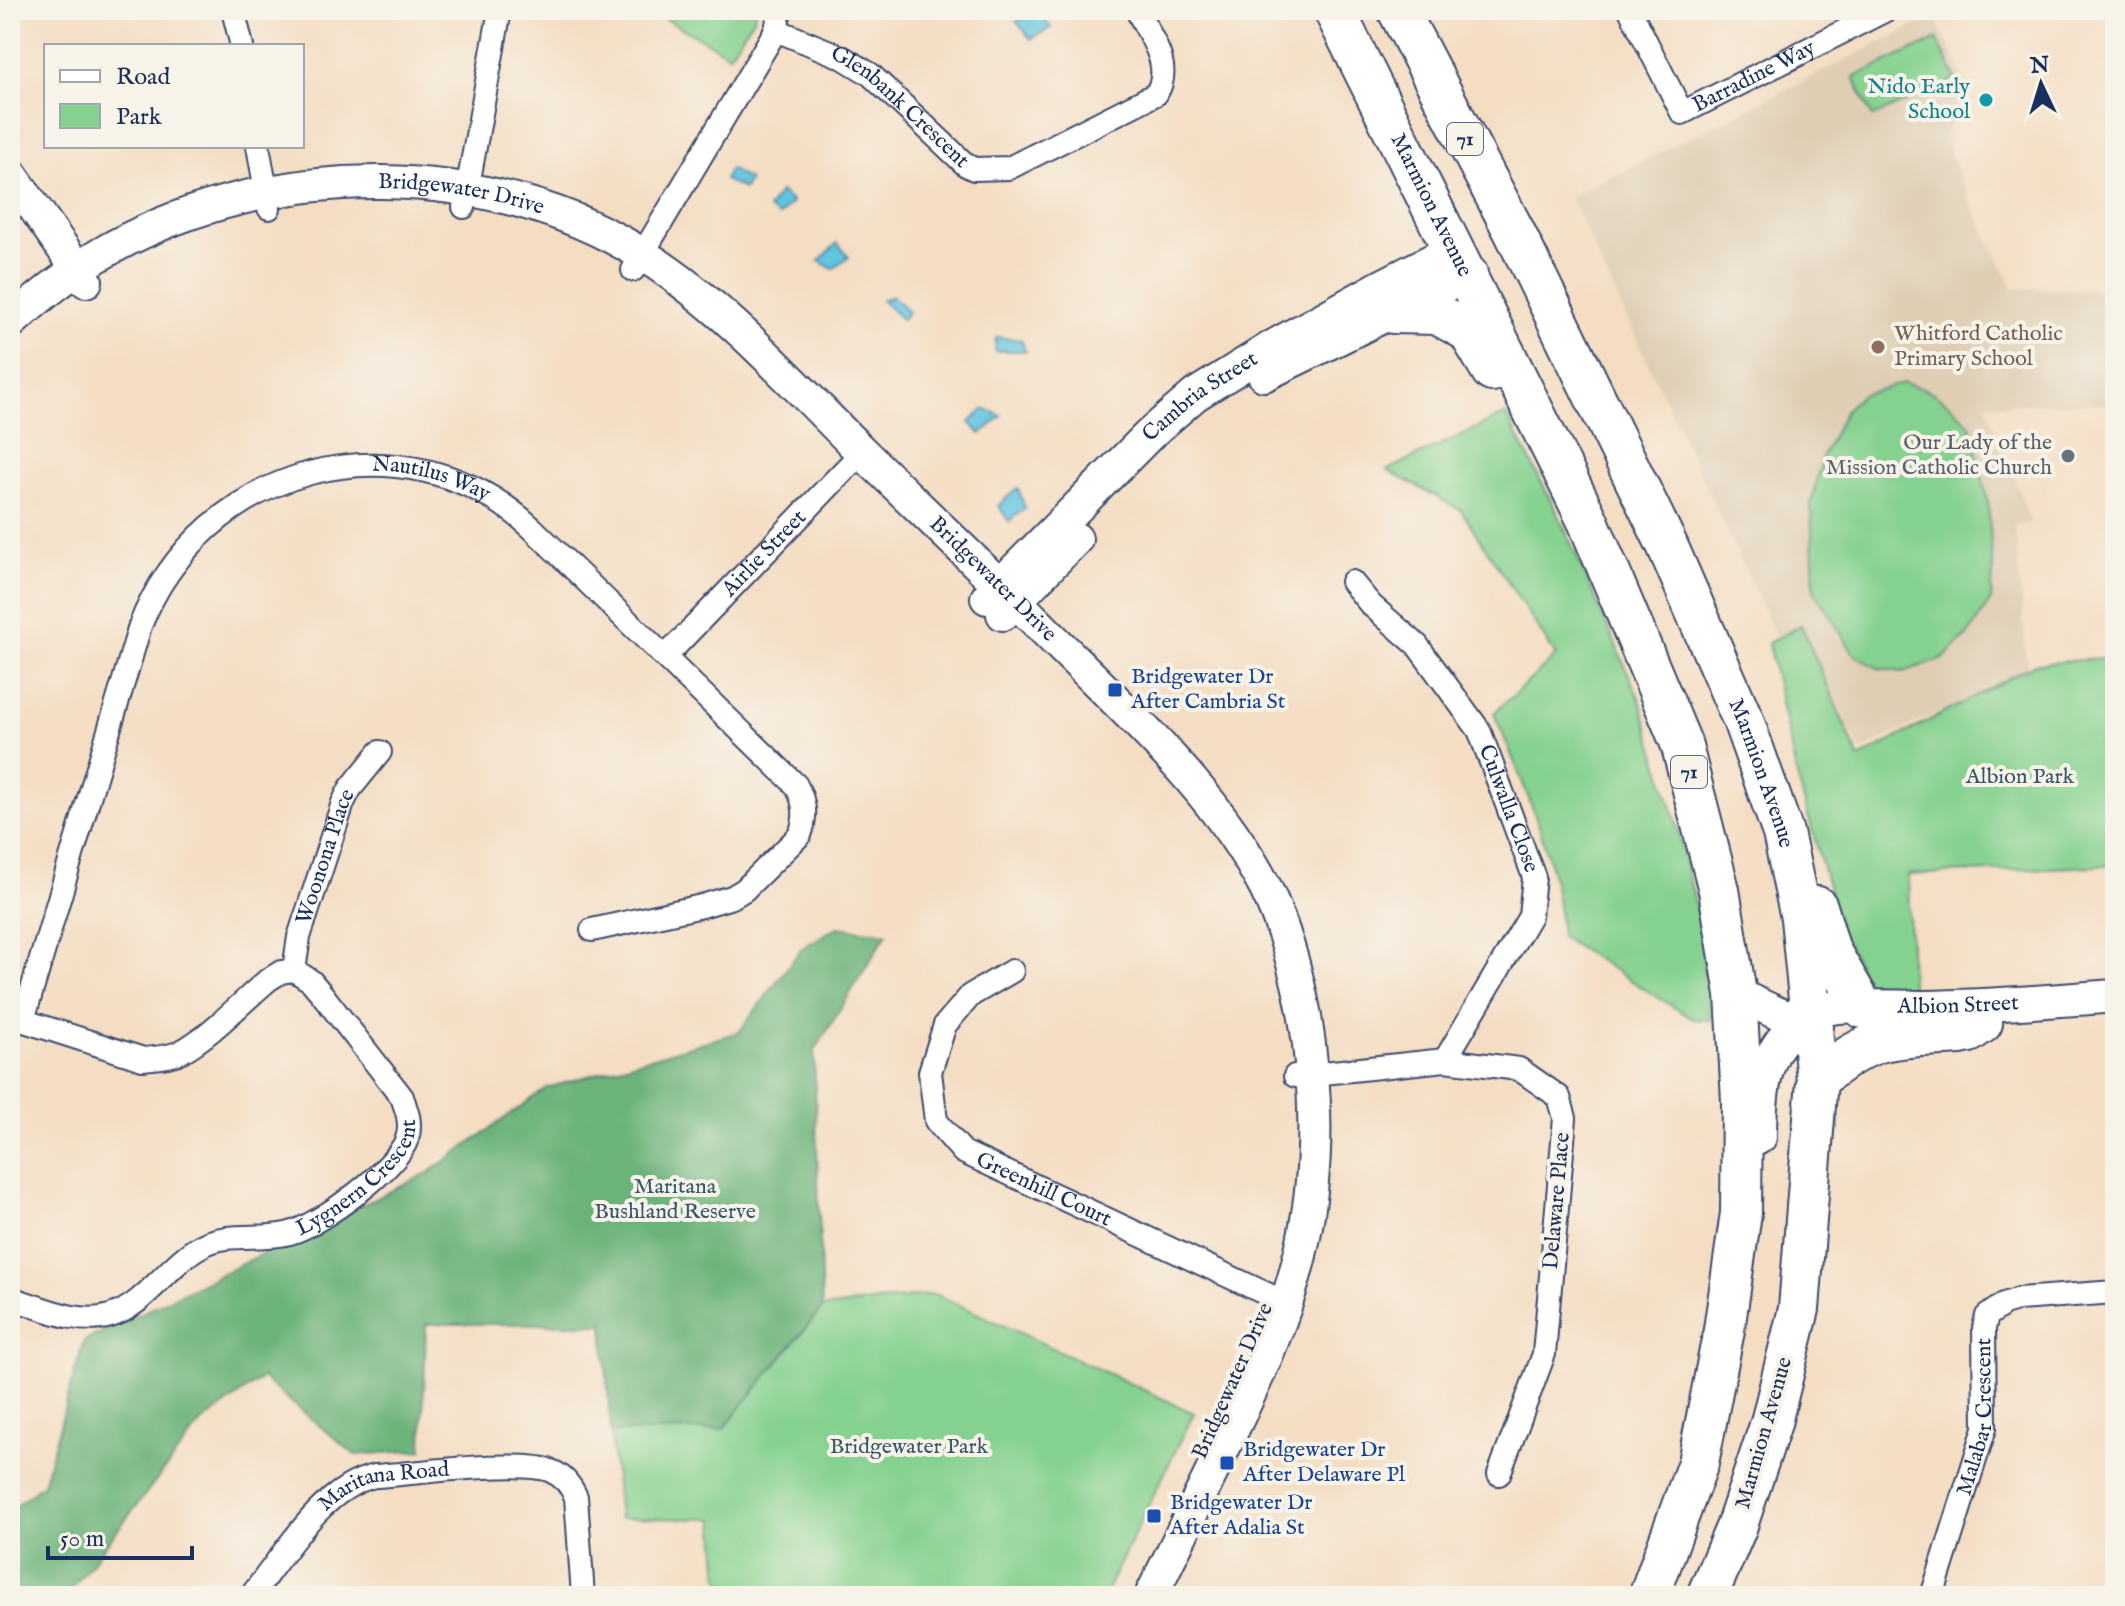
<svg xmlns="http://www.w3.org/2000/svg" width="2125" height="1606" font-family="'IM FELL English',serif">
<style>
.built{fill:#dfceb4}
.green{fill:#85d18f;stroke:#508076;stroke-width:2}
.forest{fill:#6cb37a;stroke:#44716c;stroke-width:2}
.water{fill:#61c5df;stroke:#3e7a9e;stroke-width:2}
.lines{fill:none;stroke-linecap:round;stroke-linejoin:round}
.street-casing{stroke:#3c496d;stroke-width:26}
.secondary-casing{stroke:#3c496d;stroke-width:36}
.highway-casing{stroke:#3c496d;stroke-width:44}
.street{stroke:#fff;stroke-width:22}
.secondary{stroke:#fff;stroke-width:32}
.highway{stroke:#fff;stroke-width:40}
.culture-dot{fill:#0f9aa8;stroke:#f7f3e8;stroke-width:3}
.education-dot{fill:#8d6e63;stroke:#f7f3e8;stroke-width:3}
.worship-dot{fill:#6b7280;stroke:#f7f3e8;stroke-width:3}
.transit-dot{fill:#1a4fb4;stroke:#f7f3e8;stroke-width:3}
.labels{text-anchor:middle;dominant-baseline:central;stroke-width:8;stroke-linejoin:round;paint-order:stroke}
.shield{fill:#f7f3e8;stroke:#5d6a87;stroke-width:2}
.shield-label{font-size:20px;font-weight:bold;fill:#1b2f5e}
.street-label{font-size:22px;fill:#1b2f5e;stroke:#f7f3e8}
.culture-label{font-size:22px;fill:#0d838f;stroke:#f7f3e8;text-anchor:end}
.education-label{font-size:22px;fill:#785e54;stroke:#f7f3e8;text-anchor:start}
.worship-label{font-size:22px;fill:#5b616d;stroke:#f7f3e8;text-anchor:end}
.transit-label{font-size:22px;fill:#164399;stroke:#f7f3e8;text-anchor:start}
.park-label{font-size:22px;fill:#36586a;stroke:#f7f3e8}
</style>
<rect width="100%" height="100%" fill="#f7f3e8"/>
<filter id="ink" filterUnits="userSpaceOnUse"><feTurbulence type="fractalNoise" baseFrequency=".0125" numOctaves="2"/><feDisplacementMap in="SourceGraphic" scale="16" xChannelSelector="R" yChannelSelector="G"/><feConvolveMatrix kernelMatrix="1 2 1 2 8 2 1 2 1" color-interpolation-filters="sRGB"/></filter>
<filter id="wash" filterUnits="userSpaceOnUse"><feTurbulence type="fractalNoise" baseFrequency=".006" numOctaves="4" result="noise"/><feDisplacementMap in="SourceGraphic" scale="32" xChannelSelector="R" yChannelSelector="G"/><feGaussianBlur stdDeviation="1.8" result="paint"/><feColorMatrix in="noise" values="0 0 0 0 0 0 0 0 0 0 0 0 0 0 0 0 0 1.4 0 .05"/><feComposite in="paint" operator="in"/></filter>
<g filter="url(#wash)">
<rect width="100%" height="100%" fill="#f4ddc2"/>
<path class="built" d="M 1934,16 L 1967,84 L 1945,137 L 1969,200 L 2013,288 L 2115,291 L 2115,415 L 2107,404 L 1986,404 L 2031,523 L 2015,525 L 2027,668 L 1860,751 L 1801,625 L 1776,636 L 1570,197 Z"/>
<g class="green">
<path d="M 650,10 L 756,10 L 754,18 L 729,55 Z"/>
<path d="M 1937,39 L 1956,79 L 1872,117 L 1854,77 Z"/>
<path d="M 1904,383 L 1928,390 L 1951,405 L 1971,426 L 1988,503 L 1993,571 L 1991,600 L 1970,632 L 1943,659 L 1902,672 L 1878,668 L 1854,654 L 1814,590 L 1811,504 L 1823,455 L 1846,409 L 1861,395 Z"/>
<path d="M 1506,414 L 1559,516 L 1640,700 L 1678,829 L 1699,921 L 1711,1020 L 1693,1019 L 1561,937 C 1558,858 1524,785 1494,713 L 1556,656 L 1461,510 L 1387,470 Z"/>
<path d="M 1801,625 L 1859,758 L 2035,664 L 2115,657 L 2115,677 L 2106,679 L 2115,808 L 2115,865 L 1908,875 L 1911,989 L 1869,986 L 1841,932 L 1797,776 L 1768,643 Z"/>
<path d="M 935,1294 L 1194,1413 L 1104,1596 L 730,1596 L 730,1590 L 719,1577 L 714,1519 L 619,1518 L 611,1432 L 723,1429 L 822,1308 Z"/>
</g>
<path class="forest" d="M 837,927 L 887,933 L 814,1052 L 822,1308 L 723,1429 L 611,1432 L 603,1324 L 426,1324 L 422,1450 L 355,1455 L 262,1378 L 200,1424 L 66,1596 L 10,1596 L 10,1510 L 43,1484 L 84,1341 L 430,1172 L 547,1088 L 739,1032 L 802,948 Z"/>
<g class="water">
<path d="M 1041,13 L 1051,28 L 1031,39 L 1016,21 Z"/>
<path d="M 730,169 L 749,180 L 744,189 L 724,180 Z"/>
<path d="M 780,192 L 792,202 L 779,216 L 768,209 Z"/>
<path d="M 837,243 L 849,257 L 833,269 L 819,261 Z"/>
<path d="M 893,296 L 908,312 L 902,320 L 881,300 Z"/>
<path d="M 996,337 L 1022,340 L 1025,351 L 995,351 Z"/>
<path d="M 985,409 L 1002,416 L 980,434 L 970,422 Z"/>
<path d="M 1018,488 L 1025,508 L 1009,521 L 998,506 Z"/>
</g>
</g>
<g filter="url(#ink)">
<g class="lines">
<defs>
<g id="street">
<path d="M 233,10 L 242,46"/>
<path id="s1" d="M 1630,10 L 1682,113 L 1886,10"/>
<path id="s2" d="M 776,30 L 842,57 L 870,74 L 966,165 L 974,169 L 1009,168 L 1156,94 C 1174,66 1150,37 1137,10"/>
<path d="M 258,146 L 269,208"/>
<path d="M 464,207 L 500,10"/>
<path d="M 633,270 L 776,30 L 780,10"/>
<path id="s3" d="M 1352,582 L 1371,605 L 1417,645 L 1479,730 L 1534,877 L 1530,916 L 1445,1060"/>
<path id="s4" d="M 666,656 L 862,452"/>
<path id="s5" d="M 294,970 L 299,937 L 343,803 L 350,789 L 380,752"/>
<path id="s6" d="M 1012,971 L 971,995 L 945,1025 L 930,1072 L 936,1121 L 963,1152 L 1271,1296 L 1287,1301"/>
<path id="s7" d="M 23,1020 L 140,626 C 202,467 403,409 532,528 L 796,785 C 805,802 807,816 800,835 L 744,890 L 732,897 L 702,906 L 592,930"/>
<path d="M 1295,1076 L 1445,1060 L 1519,1069 L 1559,1097 L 1565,1118 L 1544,1354 L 1499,1474"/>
<path id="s8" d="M 10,1298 C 41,1307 78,1326 110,1316 C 144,1307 169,1263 201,1246 C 228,1231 261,1241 290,1233 C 321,1224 396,1169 407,1139 C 412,1124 407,1111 402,1097 L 322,994 L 311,981 L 294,970 L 281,972 L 268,980 C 243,1001 208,1038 180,1052 C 169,1057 156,1058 143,1059 L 12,1017"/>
<path id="s9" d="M 251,1596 C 283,1556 322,1487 375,1476 C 411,1474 523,1459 551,1471 C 564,1476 571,1486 576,1497 L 583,1596"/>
<path id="s10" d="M 1932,1596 L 1985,1428 L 1984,1328 L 1987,1316 L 2004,1304 L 2019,1299 L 2115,1292"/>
</g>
<g id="secondary">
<path d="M 10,173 L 86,281"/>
<path id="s11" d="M 10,323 C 42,294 75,268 113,247 C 274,160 491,157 648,258 C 730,311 795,386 864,454 C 905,494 948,535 989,575 C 1023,608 1055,641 1089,674 C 1155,739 1223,805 1266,889 C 1284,926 1296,971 1304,1011 C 1318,1092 1319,1175 1300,1255 C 1284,1323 1254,1386 1223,1449 C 1199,1498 1175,1547 1151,1596"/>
<path d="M 1264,375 L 1471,273"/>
<path id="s12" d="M 987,598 L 1150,434 L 1195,395 L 1272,347 L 1380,287 L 1454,249"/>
<path d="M 1003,614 L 1076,539"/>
<path d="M 1736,994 L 1779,1014 L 1817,1027"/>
<path id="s13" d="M 1760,1137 C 1760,1082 1765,1034 1823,1010 C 1837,1004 1907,1007 1926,1007 C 1990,1006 2052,1001 2115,996"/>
</g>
<g id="highway">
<path id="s14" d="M 1334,10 L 1588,521 L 1681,743 L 1719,890 L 1736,994 L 1742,1101 L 1741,1213 L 1724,1330 L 1698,1463 L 1649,1596"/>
<path id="s15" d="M 1398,10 L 1514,231 L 1667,545 L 1743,720 L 1783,833 L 1801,918 L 1817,1080 L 1799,1309 L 1771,1423 L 1736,1528 L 1707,1596"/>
<path d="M 1393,313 L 1437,314 L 1468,331 L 1492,371"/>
<path d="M 1817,907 L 1830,951 L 1863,1008"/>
<path d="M 1817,1080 C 1836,1064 1859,1047 1883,1041 C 1907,1035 1935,1036 1960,1034 L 1969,1032 L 1982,1023"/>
</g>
</defs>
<use href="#street" class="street-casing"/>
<use href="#secondary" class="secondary-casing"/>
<use href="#highway" class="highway-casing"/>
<use href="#street" class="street"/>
<use href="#secondary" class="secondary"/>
<use href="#highway" class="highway"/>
</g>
</g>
<circle class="culture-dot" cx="1986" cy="100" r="8"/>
<circle class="education-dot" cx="1878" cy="347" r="8"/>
<circle class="worship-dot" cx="2068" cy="456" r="8"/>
<g class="transit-dot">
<rect x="1107" y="682" width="16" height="16" rx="4"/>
<rect x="1219" y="1455" width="16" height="16" rx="4"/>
<rect x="1146" y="1508" width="16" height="16" rx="4"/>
</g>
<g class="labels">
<g class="shield">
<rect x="1447" y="123" width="36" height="32" rx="6"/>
<rect x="1671" y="756" width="36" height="32" rx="6"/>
</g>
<g class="shield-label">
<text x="1465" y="139">71</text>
<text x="1689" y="772">71</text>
</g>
<g class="street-label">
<text stroke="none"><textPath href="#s1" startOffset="196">Barradine Way</textPath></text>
<text stroke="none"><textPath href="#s2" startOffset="148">Glenbank Crescent</textPath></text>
<text stroke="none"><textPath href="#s11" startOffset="488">Bridgewater Drive</textPath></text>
<text stroke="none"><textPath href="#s14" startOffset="218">Marmion Avenue</textPath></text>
<text stroke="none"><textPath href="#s12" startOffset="294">Cambria Street</textPath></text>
<text stroke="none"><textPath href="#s7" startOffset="772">Nautilus Way</textPath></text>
<text stroke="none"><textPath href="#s4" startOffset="142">Airlie Street</textPath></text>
<text stroke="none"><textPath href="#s11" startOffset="1160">Bridgewater Drive</textPath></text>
<text stroke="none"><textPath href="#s15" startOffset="846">Marmion Avenue</textPath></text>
<text stroke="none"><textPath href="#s3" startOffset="280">Culwalla Close</textPath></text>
<text stroke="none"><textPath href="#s5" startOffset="118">Woonona Place</textPath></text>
<text stroke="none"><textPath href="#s13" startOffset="288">Albion Street</textPath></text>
<text stroke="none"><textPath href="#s8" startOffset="400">Lygnern Crescent</textPath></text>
<text stroke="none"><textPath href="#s6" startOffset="316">Greenhill Court</textPath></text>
<text transform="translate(1557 1201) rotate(-85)">Delaware Place</text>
<text transform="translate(1233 1381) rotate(-66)">Bridgewater Drive</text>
<text stroke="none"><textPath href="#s10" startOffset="186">Malabar Crescent</textPath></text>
<text transform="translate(1764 1433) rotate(-74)">Marmion Avenue</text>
<text stroke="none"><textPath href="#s9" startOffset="182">Maritana Road</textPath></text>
</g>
<g class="culture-label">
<text x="1970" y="87">Nido Early<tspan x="1970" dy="25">School</tspan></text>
</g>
<g class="education-label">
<text x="1894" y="334">Whitford Catholic<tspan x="1894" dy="25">Primary School</tspan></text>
</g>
<g class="worship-label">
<text x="2052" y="443">Our Lady of the<tspan x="2052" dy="25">Mission Catholic Church</tspan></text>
</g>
<g class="transit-label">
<text x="1131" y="677">Bridgewater Dr<tspan x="1131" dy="25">After Cambria St</tspan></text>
<text x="1243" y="1450">Bridgewater Dr<tspan x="1243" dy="25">After Delaware Pl</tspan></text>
<text x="1170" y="1503">Bridgewater Dr<tspan x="1170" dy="25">After Adalia St</tspan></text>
</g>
<g class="park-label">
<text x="2020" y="777">Albion Park</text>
<text x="675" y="1187">Maritana<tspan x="675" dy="25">Bushland Reserve</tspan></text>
<text x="909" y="1447">Bridgewater Park</text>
</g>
</g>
<rect width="2125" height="1606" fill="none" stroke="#f7f3e8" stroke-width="40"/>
<rect x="44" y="44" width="260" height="104" fill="#f7f3e8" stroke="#9fa5b1" stroke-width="2"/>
<rect x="60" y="70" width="40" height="12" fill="#ffffff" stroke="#9fa5b1" stroke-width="2"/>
<text x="116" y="84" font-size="24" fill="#1b2f5e">Road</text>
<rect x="60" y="104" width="40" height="24" fill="#85d18f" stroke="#9fa5b1" stroke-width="2"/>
<text x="116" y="124" font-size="24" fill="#1b2f5e">Park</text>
<g transform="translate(2041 84) rotate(356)" stroke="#f7f3e8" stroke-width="6" paint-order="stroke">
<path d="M0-6L14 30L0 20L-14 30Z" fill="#1b2f5e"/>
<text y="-12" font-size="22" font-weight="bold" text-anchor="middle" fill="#1b2f5e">N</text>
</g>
<path d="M48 1546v12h144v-12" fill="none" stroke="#1b2f5e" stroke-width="4"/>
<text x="60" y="1546" font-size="24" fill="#1b2f5e" stroke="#f7f3e8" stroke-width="6" paint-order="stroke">50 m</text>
</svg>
